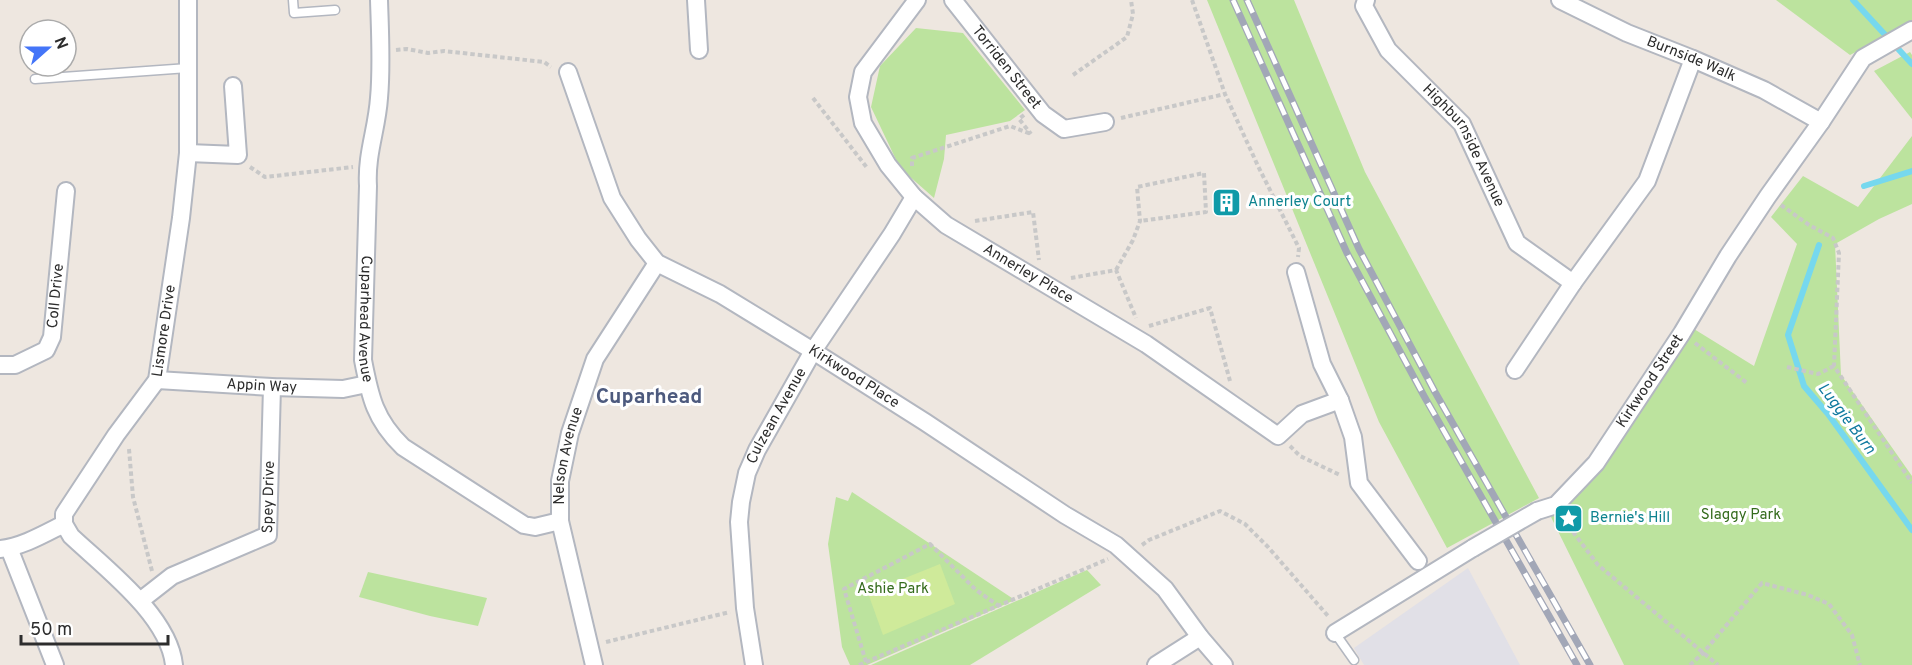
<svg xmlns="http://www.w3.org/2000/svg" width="1912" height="665" font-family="Overpass,sans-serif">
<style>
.industrial{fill:#e1e0e7}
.green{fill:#bce39e}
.pitch{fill:#cfea9a}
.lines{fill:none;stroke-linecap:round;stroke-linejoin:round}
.stream{stroke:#76d8ee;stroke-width:6}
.lane-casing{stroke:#b3b7c0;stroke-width:11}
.street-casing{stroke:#b3b7c0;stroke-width:20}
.path{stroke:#c8c8c8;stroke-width:4;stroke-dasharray:4.5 3;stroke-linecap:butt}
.lane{stroke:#fff;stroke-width:8}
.street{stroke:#fff;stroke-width:16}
.rail-casing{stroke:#a2a7b7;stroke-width:7}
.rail{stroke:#fff;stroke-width:4.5;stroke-dasharray:14;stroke-linecap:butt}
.street-bridge-casing{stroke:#b3b7c0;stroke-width:20;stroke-linecap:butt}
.street-bridge{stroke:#fff;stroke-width:16}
.labels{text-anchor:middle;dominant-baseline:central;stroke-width:6;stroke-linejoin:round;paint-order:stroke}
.street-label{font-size:15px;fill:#2d2d2d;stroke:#fff}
.culture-label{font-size:15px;fill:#0d838f;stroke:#fff;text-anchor:start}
.park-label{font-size:15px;fill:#346b1c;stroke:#fff}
.water-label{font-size:16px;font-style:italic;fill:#107a9f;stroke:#fff}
.district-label{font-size:21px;font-weight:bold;fill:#4d5a7e;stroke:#fff}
</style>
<rect width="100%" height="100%" fill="#eee7e0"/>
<path class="industrial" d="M 1468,568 L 1520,665 L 1364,665 L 1354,648 Z"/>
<g class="green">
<path d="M 1207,0 L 1294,0 L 1365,172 L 1539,498 L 1447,548 L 1379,422 Z"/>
<path d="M 1776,0 L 1912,0 L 1912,23 L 1850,55 Z"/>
<path d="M 916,28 L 963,33 L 1025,110 L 1010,121 L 946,135 L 944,159 L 934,198 L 900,168 L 871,107 L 880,66 Z"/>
<path d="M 1910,52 L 1912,55 L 1912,119 L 1874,71 Z"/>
<path d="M 1912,136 L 1912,204 L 1879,219 L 1835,244 L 1841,375 L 1912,476 L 1912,665 L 1624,665 L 1551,517 L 1694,329 L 1754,366 L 1797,244 L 1771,217 L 1803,176 L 1858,207 Z"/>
<path d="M 852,492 L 1015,600 L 867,665 L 850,665 L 842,647 L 828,544 L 836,497 L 848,501 Z"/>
<path d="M 1087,570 L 1101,585 L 970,665 L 871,665 Z"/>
<path d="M 368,572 L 487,598 L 478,626 L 430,616 L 359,597 Z"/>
</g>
<path class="pitch" d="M 940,564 L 955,604 L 883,635 L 868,593 Z"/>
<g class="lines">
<g class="stream">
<path d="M 1853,0 L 1912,64"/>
<path d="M 1864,186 L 1912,171"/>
<path d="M 1819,245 L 1788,335 L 1804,386 L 1828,414 L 1912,530"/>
</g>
<defs>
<g id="lane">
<path d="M 293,0 L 294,13 L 335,10"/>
<path d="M 35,79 L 188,68"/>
<path d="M 1335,633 L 1354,660"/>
</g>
<g id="street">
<path id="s1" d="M 379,0 C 380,33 382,66 379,98 C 377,129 366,154 368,186 L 363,360 C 370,397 375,420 403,447 L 524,525 L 535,527 L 560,521"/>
<path d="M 696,0 L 699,50"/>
<path id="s2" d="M 917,0 L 863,72 L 858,97 L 863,123 L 888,165 L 914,197 L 946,225 L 1146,344 L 1278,436 L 1302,414 L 1340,400"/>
<path id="s3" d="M 953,0 L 1043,114 L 1064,129 L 1105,122"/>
<path id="s4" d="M 1366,0 L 1364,6 L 1388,50 L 1462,124 L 1517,243 L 1573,283 L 1647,181 L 1693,59"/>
<path id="s5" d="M 1560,0 L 1627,33 L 1693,59 L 1764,90 L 1821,122"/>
<path id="s6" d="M 568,72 L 612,198 L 638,239 L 657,263 L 720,294 L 813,351 L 925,422 L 1065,515 L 1116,545 L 1165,589 L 1200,637 L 1224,665"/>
<path d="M 188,153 L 238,155 L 233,86"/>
<path d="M 1296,272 L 1322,364 L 1340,400 L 1353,437 L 1359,483 L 1418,561"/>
<path id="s7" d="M 0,365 L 15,365 L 46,350 L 52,337 L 66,191"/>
<path d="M 1515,370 L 1573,283"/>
<path id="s8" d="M 157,380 L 272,387 L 343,389 L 367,384"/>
<path id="s9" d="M 1537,511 L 1556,505 L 1596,463 L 1682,333 L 1728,256 L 1768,196 L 1821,122 L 1863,58 L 1912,30"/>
<path d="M 9,548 L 55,665"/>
<path d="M 0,549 C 22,547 44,534 64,524"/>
<path id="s10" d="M 140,601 L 172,576 L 268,535 L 272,387"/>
<path d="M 1335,633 L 1473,548"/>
<path id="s11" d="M 174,665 C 169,616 105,568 71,536 L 64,524 L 64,514 L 116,435 L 157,380 L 181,218 L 188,153 L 188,0"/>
<path id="s12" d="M 594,665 L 560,521 L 560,481 L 570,433 L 595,359 L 657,263"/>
<path id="s13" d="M 754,665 L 745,608 L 739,522 L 741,502 L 747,473 L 757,450 L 813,351 L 892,234 L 914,197"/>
<path d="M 1156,665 L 1200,637"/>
</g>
</defs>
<use href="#lane" class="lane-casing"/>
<use href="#street" class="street-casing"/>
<g class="path">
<path d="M 1192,0 L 1225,94 L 1258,166 L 1299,248 L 1298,257"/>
<path d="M 396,50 L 407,49 L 428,53 L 444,51 L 544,62 L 551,67"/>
<path d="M 1073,75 L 1127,37 L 1133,14 L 1131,0"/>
<path d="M 813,98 L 868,169"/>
<path d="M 1024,115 L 1019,119 L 1031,134"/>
<path d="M 1121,118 L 1225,94"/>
<path d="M 912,166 L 912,158 L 1010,126 L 1031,134"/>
<path d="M 250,167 L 265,177 L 353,167"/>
<path d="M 1781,205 L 1809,225 L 1833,238 L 1839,253 L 1834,366 L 1912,483"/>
<path d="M 975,221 L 1033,212 L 1039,260"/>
<path d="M 1116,270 L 1133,240 L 1140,221 L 1137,187 L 1204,173 L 1206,212 L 1140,221"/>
<path d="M 1071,278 L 1116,270 L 1136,318"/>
<path d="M 1149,326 L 1210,308 L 1230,381"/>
<path d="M 1695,343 L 1747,383"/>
<path d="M 1787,367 L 1818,374 L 1834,366"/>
<path d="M 1290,446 L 1300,456 L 1340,475"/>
<path d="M 129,449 L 133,497 L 152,571"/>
<path d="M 1564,520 L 1598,565 L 1718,665"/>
<path d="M 1142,545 L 1149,540 L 1220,511 L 1245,524 L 1268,547 L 1328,616"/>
<path d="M 606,642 L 730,612"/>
<path d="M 866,662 L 844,589 L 930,544 L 976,590 L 999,606"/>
<path d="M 859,665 L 1108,559"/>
<path d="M 1690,665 L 1703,653 L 1762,583 L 1808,595 L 1829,604 L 1852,635 L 1860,665"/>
</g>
<use href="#lane" class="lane"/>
<use href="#street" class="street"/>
<defs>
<g id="rail">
<path d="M 1233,0 L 1347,253 L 1424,396 L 1577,665"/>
<path d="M 1247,0 L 1359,249 L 1435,392 L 1590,665"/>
</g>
</defs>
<use href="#rail" class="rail-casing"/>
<use href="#rail" class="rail"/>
<defs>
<path id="street-bridge" d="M 1473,548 L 1537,511"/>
</defs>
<use href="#street-bridge" class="street-bridge-casing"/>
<use href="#street-bridge" class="street-bridge"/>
</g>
<defs>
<symbol id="building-square" viewBox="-11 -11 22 22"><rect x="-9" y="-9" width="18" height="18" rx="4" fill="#0f9aa8" stroke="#fff"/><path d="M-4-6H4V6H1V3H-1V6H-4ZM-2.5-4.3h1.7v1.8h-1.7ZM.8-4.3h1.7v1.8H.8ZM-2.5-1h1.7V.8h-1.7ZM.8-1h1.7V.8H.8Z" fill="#fff"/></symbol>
<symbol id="sight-square" viewBox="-11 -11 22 22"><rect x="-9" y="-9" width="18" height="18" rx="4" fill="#0f9aa8" stroke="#fff"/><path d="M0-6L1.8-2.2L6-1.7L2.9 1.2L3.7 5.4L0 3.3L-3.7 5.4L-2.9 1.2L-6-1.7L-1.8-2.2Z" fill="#fff"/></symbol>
</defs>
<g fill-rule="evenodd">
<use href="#building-square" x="1210" y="186" width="33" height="33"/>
<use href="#sight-square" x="1552" y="502" width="33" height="33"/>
</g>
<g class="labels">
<g class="street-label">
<text stroke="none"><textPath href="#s5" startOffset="144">Burnside Walk</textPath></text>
<text stroke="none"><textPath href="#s3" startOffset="86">Torriden Street</textPath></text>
<text stroke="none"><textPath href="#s4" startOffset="180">Highburnside Avenue</textPath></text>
<text stroke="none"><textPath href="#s2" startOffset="370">Annerley Place</textPath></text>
<text stroke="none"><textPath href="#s7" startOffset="105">Coll Drive</textPath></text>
<text stroke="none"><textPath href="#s1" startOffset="320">Cuparhead Avenue</textPath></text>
<text stroke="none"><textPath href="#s11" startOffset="405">Lismore Drive</textPath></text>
<text stroke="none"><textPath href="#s6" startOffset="440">Kirkwood Place</textPath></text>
<text stroke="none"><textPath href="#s9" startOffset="176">Kirkwood Street</textPath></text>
<text stroke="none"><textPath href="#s8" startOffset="105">Appin Way</textPath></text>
<text stroke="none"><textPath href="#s13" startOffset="258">Culzean Avenue</textPath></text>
<text stroke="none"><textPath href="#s12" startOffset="214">Nelson Avenue</textPath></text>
<text stroke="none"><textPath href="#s10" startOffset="183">Spey Drive</textPath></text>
</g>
<g class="culture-label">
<text x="1248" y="202">Annerley Court</text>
<text x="1590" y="518">Bernie's Hill</text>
</g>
<g class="park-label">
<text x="1741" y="515">Slaggy Park</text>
<text x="893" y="589">Ashie Park</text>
</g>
<g class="water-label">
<text transform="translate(1846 419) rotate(53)">Luggie Burn</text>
</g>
<g class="district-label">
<text x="649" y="397">Cuparhead</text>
</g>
</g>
<g transform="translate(48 48) rotate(69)"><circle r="28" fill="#ffffff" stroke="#ababab" stroke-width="1.5"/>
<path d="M0-4.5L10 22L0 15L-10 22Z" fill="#4475f8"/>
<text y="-9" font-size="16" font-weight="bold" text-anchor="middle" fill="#2d2d2d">N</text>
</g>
<path d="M21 635v9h147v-9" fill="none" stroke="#2d2d2d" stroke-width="3"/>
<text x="30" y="635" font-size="18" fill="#2d2d2d" stroke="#ffffff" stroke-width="4.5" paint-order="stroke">50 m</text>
</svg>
